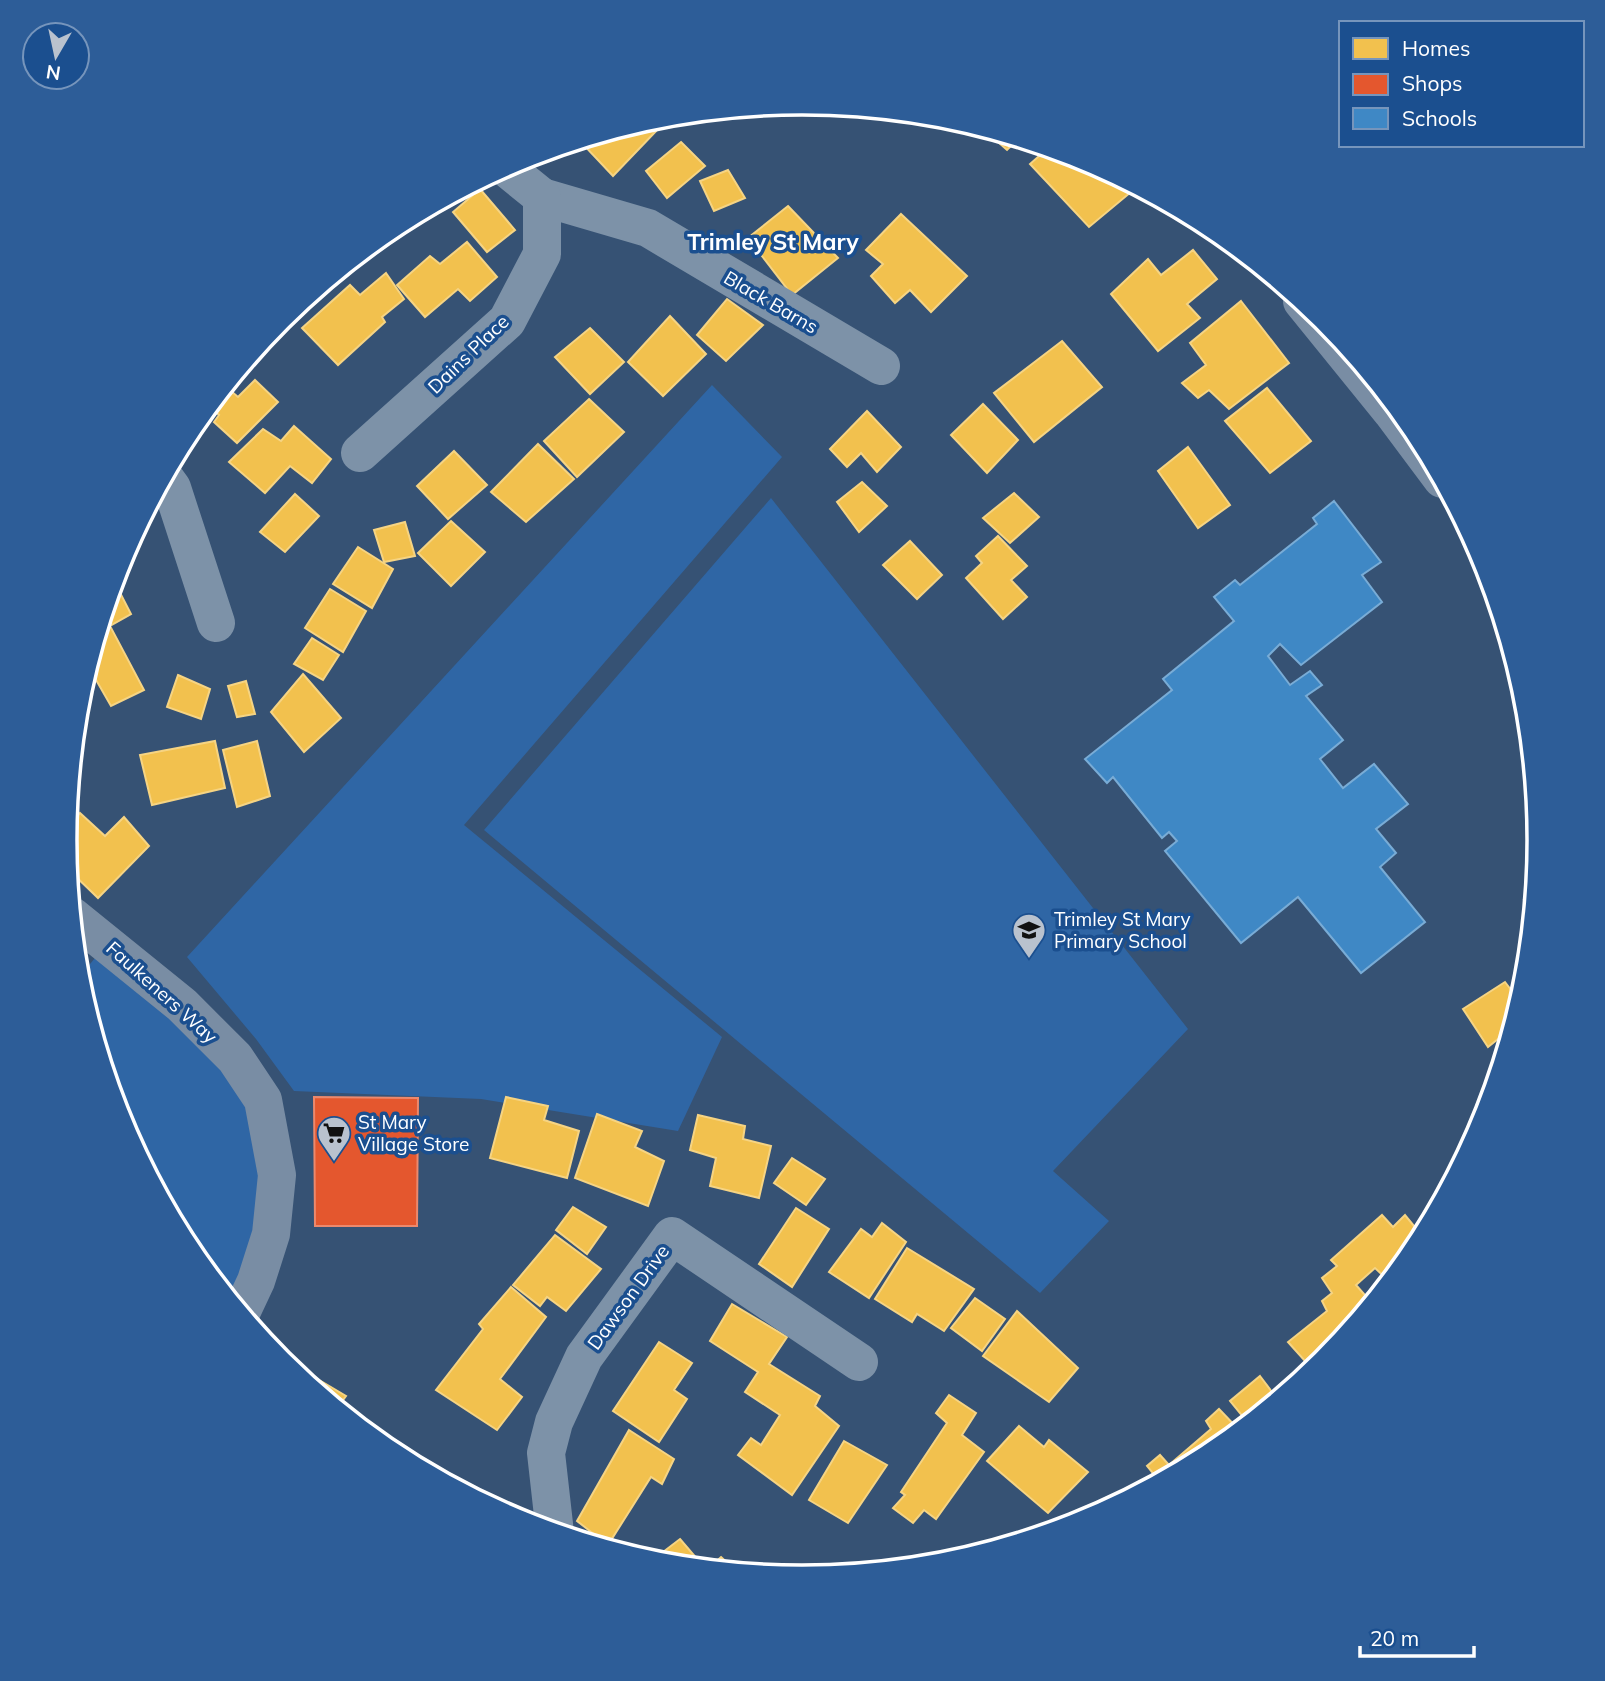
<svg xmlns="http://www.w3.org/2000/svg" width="1605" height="1681" font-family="Mulish,sans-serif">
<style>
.green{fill:#2f66a5}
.homes{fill:#f2c14e;stroke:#f6d483;stroke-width:2}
.shops{fill:#e4572e;stroke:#ec896d;stroke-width:2}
.schools{fill:#3f88c5;stroke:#79acd6;stroke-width:2}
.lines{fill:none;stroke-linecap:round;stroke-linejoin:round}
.street{stroke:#7d92a8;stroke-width:38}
.secondary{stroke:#798da4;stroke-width:38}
.labels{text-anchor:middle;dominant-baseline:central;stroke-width:7;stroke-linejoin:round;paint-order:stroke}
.street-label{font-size:19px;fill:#fff;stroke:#1b4f8f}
.poi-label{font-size:19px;fill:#fff;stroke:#1b4f8f;text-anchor:start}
.quarter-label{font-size:23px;font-weight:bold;fill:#fff;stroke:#1b4f8f}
.rim{fill:none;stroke:#fff;stroke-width:3.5}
</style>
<rect width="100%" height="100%" fill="#365274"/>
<g class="green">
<path d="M 712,385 L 782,457 L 464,825 L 722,1037 L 678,1131 L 481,1099 L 294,1091 L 256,1039 L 187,957 Z"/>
<path d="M 771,498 L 1188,1029 L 1053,1171 L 1109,1221 L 1040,1293 L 484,830 Z"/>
<path d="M 107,943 L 235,1058 L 277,1175 L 241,1313 L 189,1250 L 121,1122 L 78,979 Z"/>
</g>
<g class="homes">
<path d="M 650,120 L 659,128 L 613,176 L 580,141 Z"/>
<path d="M 981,127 L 1018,139 L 1007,150 Z"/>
<path d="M 681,142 L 705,166 L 667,198 L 646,171 Z"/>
<path d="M 1048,148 L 1085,159 L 1137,187 L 1089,227 L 1030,164 Z"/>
<path d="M 728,170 L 745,198 L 714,211 L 700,181 Z"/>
<path d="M 480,189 L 515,230 L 487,252 L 453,212 Z"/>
<path d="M 788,206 L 838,258 L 792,295 L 748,238 Z"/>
<path d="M 901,214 L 967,276 L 931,312 L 910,290 L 895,303 L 871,276 L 883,264 L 866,250 Z"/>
<path d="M 467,242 L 497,277 L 470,301 L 458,289 L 425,317 L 397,285 L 430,256 L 440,264 Z"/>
<path d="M 1193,250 L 1217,279 L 1187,304 L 1200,318 L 1158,351 L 1111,294 L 1148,259 L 1161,275 Z"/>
<path d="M 386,273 L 404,299 L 382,317 L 385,322 L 338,365 L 302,328 L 350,285 L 360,295 Z"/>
<path d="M 727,299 L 763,325 L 726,361 L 697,335 Z"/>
<path d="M 1241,301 L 1289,363 L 1229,409 L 1209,390 L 1198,398 L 1182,383 L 1206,365 L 1190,343 Z"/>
<path d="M 670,316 L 706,354 L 663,396 L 628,362 Z"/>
<path d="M 590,328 L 624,362 L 590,394 L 555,357 Z"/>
<path d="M 1062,341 L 1102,387 L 1034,442 L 994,393 Z"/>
<path d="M 255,380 L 278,402 L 237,443 L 214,422 L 219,415 L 209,406 L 225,386 L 238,397 Z"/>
<path d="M 1267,388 L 1311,441 L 1270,473 L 1225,421 Z"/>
<path d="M 589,399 L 624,432 L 577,477 L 544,441 Z"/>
<path d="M 983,404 L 1018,440 L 987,473 L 951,435 Z"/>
<path d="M 867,411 L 901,447 L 877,472 L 861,453 L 847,467 L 830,449 Z"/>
<path d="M 294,426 L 331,459 L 312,483 L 290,466 L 265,493 L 229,462 L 263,429 L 281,441 Z"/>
<path d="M 538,444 L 574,479 L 526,522 L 491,492 Z"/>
<path d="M 1188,447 L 1230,505 L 1198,528 L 1158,471 Z"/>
<path d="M 454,451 L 487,485 L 448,519 L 417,486 Z"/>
<path d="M 862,482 L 887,506 L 859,532 L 837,502 Z"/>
<path d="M 1014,493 L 1039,517 L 1010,543 L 983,518 Z"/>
<path d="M 295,494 L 319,516 L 285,552 L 260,532 Z"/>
<path d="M 451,521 L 485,552 L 451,586 L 418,553 Z"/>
<path d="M 405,522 L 415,556 L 384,562 L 374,530 Z"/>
<path d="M 998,536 L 1027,566 L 1011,580 L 1027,597 L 1003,619 L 966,578 L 982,563 L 976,556 Z"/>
<path d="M 910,541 L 942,575 L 917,599 L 883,565 Z"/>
<path d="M 358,547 L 393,569 L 372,608 L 333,584 Z"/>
<path d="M 114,581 L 131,614 L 110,626 L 144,690 L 111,706 L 88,666 Z"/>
<path d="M 330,589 L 366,611 L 343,652 L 305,628 Z"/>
<path d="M 312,638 L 339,655 L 323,680 L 294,664 Z"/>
<path d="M 303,674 L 341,718 L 304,752 L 271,712 Z"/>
<path d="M 178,675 L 210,689 L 201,719 L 167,707 Z"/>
<path d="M 246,681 L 255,714 L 237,717 L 228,686 Z"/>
<path d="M 215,741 L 225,788 L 152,805 L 140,755 Z"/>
<path d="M 257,741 L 270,796 L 237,807 L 223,750 Z"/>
<path d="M 80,813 L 105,836 L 124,817 L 149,846 L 98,898 L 68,869 L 66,828 Z"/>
<path d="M 1535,891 L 1533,912 L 1524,900 Z"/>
<path d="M 1505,982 L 1521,1003 L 1513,1027 L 1488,1047 L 1463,1009 Z"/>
<path d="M 506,1097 L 548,1106 L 544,1120 L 579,1131 L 567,1178 L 490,1158 Z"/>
<path d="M 597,1114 L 642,1131 L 635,1147 L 664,1161 L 648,1206 L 575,1178 Z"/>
<path d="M 698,1115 L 745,1126 L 743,1139 L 771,1146 L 759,1198 L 710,1186 L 716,1158 L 690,1150 Z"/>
<path d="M 792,1158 L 825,1179 L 806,1205 L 774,1183 Z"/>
<path d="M 573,1207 L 606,1227 L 587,1254 L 556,1230 Z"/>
<path d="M 796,1208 L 829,1229 L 792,1287 L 759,1264 Z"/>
<path d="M 1382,1215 L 1393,1227 L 1405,1215 L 1423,1237 L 1416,1251 L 1389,1281 L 1375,1268 L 1356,1285 L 1372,1303 L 1326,1360 L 1313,1370 L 1288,1342 L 1327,1311 L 1322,1301 L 1332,1293 L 1322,1278 L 1337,1266 L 1331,1260 Z"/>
<path d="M 882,1223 L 906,1242 L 869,1298 L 829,1272 L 861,1229 L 872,1237 Z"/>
<path d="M 555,1235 L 601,1269 L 566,1311 L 547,1297 L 540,1306 L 513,1285 Z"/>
<path d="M 907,1248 L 974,1289 L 944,1331 L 917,1314 L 912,1322 L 875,1299 Z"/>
<path d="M 511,1287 L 546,1317 L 500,1379 L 522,1397 L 497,1430 L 436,1390 L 483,1329 L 479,1324 Z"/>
<path d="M 975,1298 L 1005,1319 L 982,1351 L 951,1328 Z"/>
<path d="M 732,1304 L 787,1337 L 769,1364 L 820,1396 L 815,1406 L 839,1426 L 792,1495 L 738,1455 L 751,1438 L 761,1445 L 780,1415 L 745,1392 L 758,1372 L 710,1341 Z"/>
<path d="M 1017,1311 L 1078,1368 L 1049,1402 L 983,1356 Z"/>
<path d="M 659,1342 L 692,1363 L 674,1390 L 687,1399 L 659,1442 L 613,1411 Z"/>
<path d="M 304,1371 L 346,1396 L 337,1408 L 299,1377 Z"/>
<path d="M 1260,1376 L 1278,1400 L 1249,1424 L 1230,1401 Z"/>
<path d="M 949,1395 L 976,1413 L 962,1435 L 984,1452 L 936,1519 L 924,1510 L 913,1523 L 893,1508 L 905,1495 L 901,1492 L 947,1423 L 936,1413 Z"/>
<path d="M 1219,1409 L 1240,1431 L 1212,1454 L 1160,1482 L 1147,1466 L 1160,1455 L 1169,1465 L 1211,1429 L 1206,1421 Z"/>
<path d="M 1019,1426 L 1044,1447 L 1049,1440 L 1088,1472 L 1048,1513 L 987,1461 Z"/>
<path d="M 629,1430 L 674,1459 L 662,1484 L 651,1477 L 608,1545 L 577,1521 Z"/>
<path d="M 844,1441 L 887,1465 L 848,1523 L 809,1500 Z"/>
<path d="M 680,1539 L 704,1567 L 650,1562 Z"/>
<path d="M 721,1557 L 737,1572 L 708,1569 Z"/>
</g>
<path class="shops" d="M 314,1097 L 418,1098 L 417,1226 L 315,1226 Z"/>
<path class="schools" d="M 1334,501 L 1381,562 L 1362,575 L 1382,602 L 1301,665 L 1280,644 L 1268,656 L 1290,685 L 1310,671 L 1322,685 L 1306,696 L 1343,740 L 1320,759 L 1343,788 L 1374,764 L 1408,804 L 1376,829 L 1396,853 L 1380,867 L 1425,922 L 1361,973 L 1298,897 L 1241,943 L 1165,851 L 1177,841 L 1169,832 L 1162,838 L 1113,777 L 1107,783 L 1085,759 L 1172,690 L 1163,679 L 1234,621 L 1214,597 L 1235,580 L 1240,585 L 1317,524 L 1313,518 Z"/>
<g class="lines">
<g class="street">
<path d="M 542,197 L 648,228 L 881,366"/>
<path d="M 360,453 L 507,321 L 542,254 L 542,197 L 505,167"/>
<path d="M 164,477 L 172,488 L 216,623"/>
<path d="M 555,1533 L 546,1453 L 554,1422 L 584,1357 L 672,1236 L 859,1362"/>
</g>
<g class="secondary">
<path d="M 1302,301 L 1392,412 L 1442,479"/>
<path d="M 72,916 L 182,1005 L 235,1058 L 263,1100 L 277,1175 L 271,1234 L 256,1281 L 241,1313"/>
</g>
</g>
<defs>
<symbol id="school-pin" viewBox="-11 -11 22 30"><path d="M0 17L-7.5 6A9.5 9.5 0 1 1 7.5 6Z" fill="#b9c2ce" stroke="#1b4f8f"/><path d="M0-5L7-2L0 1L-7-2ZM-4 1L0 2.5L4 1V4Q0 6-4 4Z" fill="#111"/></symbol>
<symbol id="supermarket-pin" viewBox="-11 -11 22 30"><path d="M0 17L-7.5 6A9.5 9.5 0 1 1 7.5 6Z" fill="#b9c2ce" stroke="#1b4f8f"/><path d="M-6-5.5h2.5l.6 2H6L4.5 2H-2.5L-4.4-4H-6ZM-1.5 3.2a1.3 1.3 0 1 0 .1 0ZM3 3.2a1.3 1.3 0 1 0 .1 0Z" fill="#111"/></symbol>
</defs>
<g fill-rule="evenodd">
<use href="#school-pin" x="1010" y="911" width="38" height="52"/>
<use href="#supermarket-pin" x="315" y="1114" width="38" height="52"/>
</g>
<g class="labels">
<g class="street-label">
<text transform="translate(771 302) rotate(30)">Black Barns</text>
<text transform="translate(468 354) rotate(-44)">Dains Place</text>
<text transform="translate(162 992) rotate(42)">Faulkeners Way</text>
<text transform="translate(628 1297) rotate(-54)">Dawson Drive</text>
</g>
<g class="poi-label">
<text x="1054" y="919">Trimley St Mary<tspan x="1054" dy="22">Primary School</tspan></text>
<text x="358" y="1122">St Mary<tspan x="358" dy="22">Village Store</tspan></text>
</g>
<g class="quarter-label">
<text x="773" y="241">Trimley St Mary</text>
</g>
</g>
<path d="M0 0H1605V1681H0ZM77 840a725 725 0 1 1 1450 0a725 725 0 1 1-1450 0Z" fill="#2d5d98" fill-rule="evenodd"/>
<path class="rim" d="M77 840a725 725 0 1 1 1450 0a725 725 0 1 1-1450 0Z"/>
<rect x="1339" y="21" width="245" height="126" fill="#1b4f8f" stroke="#7695bc" stroke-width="2"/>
<rect x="1353" y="38" width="35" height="21" fill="#f2c14e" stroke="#7695bc" stroke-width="2"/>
<text x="1402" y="56" font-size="21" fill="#ffffff">Homes</text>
<rect x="1353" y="74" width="35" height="21" fill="#e4572e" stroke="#7695bc" stroke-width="2"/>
<text x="1402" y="91" font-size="21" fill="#ffffff">Shops</text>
<rect x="1353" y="108" width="35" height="21" fill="#3f88c5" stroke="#7695bc" stroke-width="2"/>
<text x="1402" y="126" font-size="21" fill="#ffffff">Schools</text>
<g transform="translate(56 56) rotate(189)"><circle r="33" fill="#1b4f8f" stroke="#7695bc" stroke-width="2"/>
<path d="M0-5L12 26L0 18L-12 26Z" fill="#b9c2ce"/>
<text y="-10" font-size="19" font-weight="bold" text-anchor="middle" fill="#ffffff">N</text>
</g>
<path d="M1360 1646v10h114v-10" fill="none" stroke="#ffffff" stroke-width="3.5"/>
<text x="1370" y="1646" font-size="21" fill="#ffffff" stroke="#1b4f8f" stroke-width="5" paint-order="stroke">20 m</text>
</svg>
